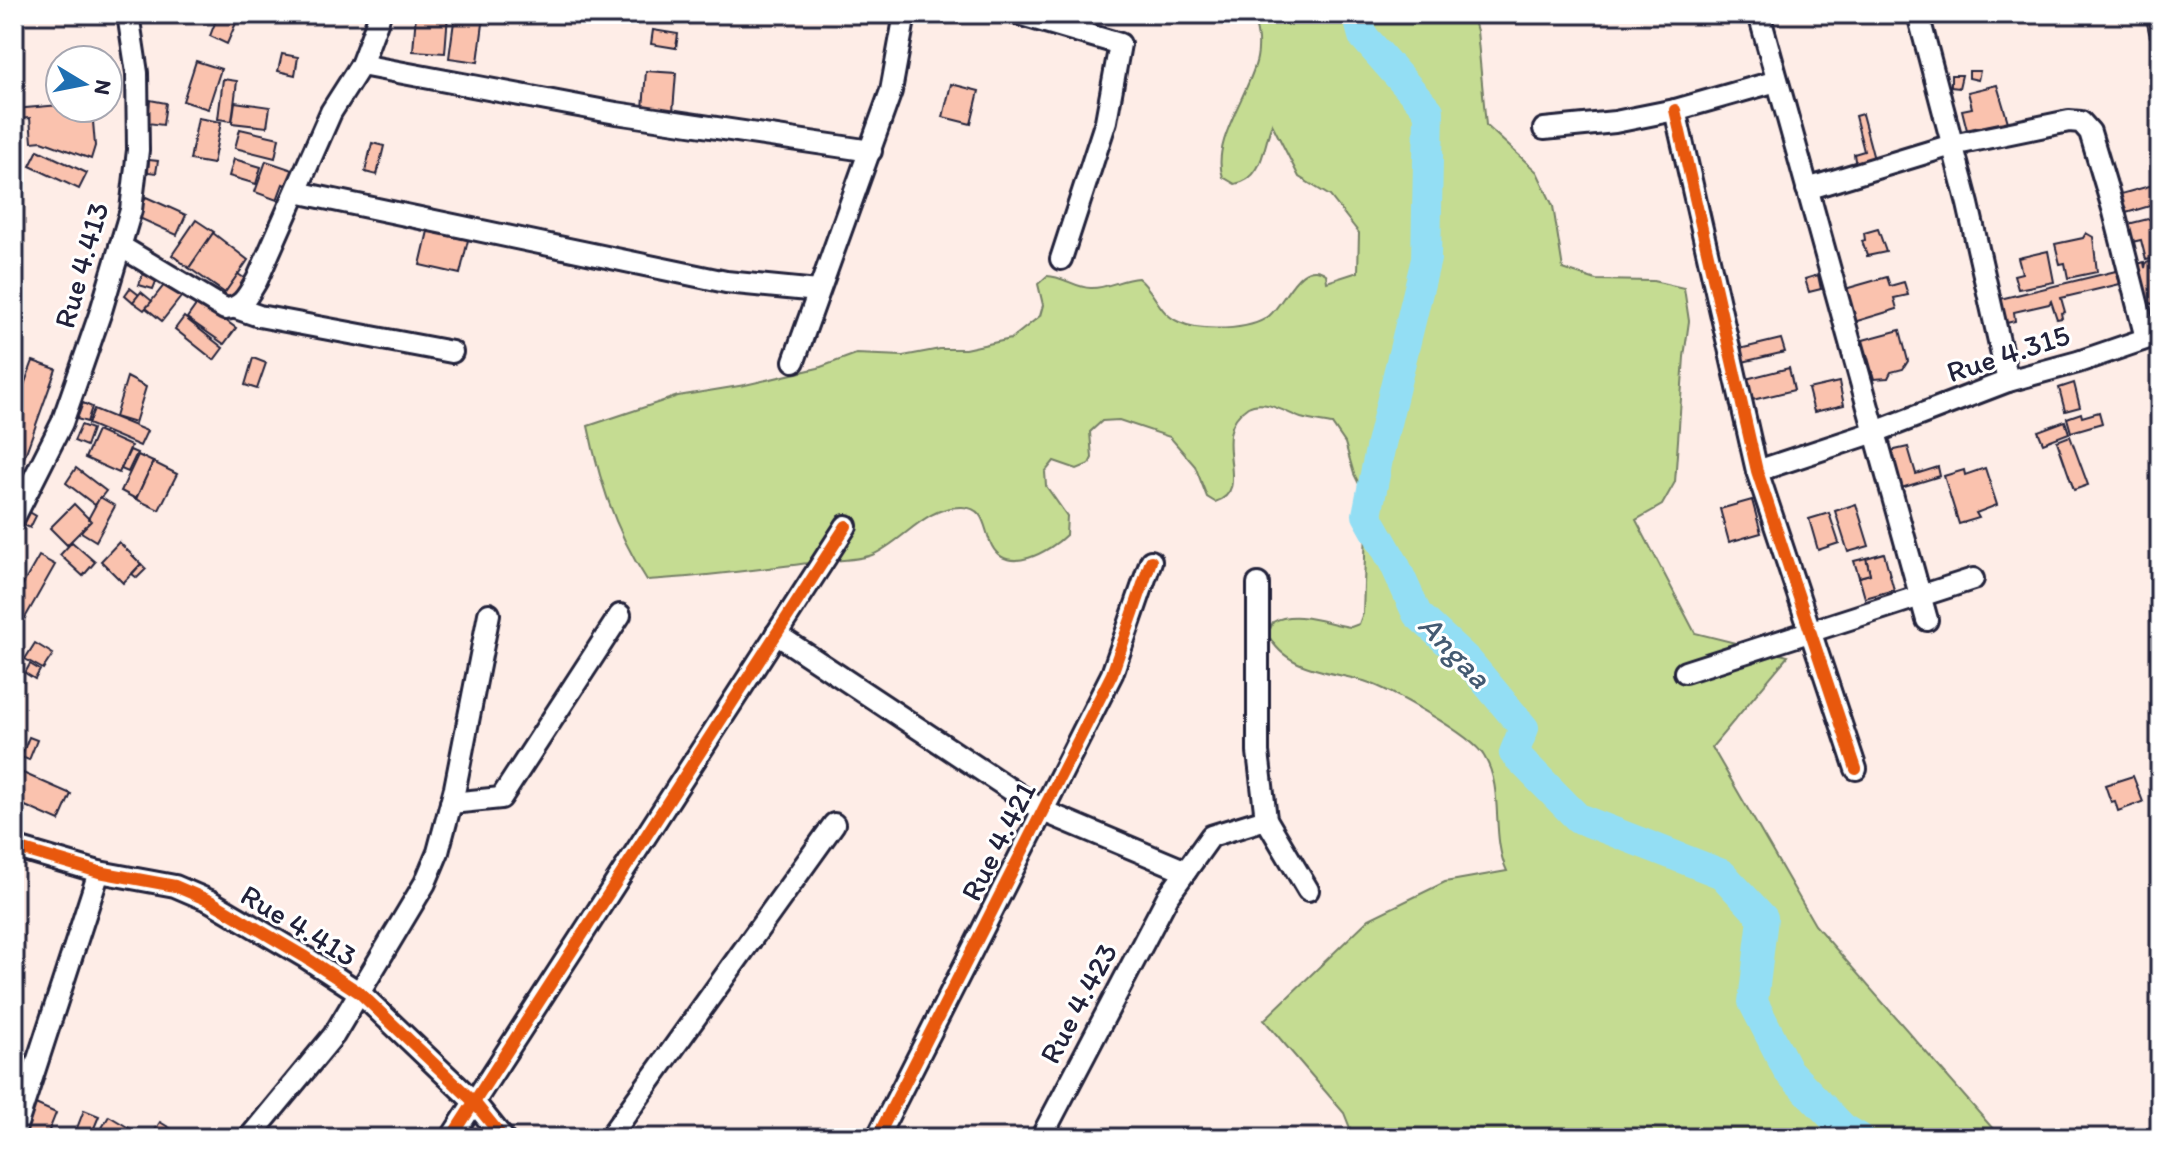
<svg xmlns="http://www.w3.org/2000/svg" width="2174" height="1152" font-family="Itim,sans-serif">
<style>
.green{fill:#c5dc92;stroke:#747f66;stroke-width:2}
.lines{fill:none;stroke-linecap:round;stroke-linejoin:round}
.river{stroke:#93def4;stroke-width:30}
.building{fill:#fac2ae;stroke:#22223b;stroke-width:2}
.minor-casing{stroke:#22223b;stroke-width:26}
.minor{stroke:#fff;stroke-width:20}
.cycleway-casing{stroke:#fff;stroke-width:17}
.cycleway{stroke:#e8590c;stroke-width:12}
.labels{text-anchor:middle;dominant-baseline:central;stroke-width:6;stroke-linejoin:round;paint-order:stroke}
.street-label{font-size:30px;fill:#22223b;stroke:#fff}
.water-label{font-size:32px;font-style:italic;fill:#445a72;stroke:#fff}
</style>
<rect width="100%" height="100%" fill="#feede7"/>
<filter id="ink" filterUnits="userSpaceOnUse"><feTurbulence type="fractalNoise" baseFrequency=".0125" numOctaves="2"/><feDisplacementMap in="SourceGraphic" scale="16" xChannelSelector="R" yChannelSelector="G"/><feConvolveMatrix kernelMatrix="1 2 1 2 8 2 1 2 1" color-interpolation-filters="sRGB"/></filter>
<g filter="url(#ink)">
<path class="green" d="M 1252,14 L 1472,14 L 1477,31 L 1486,125 L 1537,172 L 1553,206 L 1563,269 L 1596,280 L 1653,281 L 1684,288 L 1689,321 L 1684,357 L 1675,482 L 1662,505 L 1636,520 L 1695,633 L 1788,656 L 1712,747 L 1815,925 L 2001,1138 L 1354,1138 L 1344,1113 L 1264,1020 L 1369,919 L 1445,882 L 1507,871 C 1490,835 1505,790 1484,756 C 1472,735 1389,689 1364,681 C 1331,671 1285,671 1268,634 L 1273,622 C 1296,609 1327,624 1351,627 L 1359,624 L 1363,613 L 1367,500 L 1354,474 L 1345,443 L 1332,424 C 1322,422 1311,421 1301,418 C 1287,413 1264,398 1248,407 C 1205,435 1256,490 1215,502 L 1207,497 L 1195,466 L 1170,437 L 1119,420 L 1102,421 L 1090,432 L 1092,458 L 1089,464 L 1077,469 L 1054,461 L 1045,472 L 1046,486 L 1067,516 L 1066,535 C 1050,551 1008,576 992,546 C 983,529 987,508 962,507 C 925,506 903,542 872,555 C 856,561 833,560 817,562 C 760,569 704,577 647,580 C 616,533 599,481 588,426 L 678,396 L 745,385 L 818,368 L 856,354 L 903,356 L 940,349 L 965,349 L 1011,339 L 1040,316 L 1043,305 L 1038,284 L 1047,276 C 1063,276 1077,289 1092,288 C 1107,288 1122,279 1138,278 C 1155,291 1158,313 1179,322 C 1200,332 1250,331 1269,316 C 1285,303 1300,256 1326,274 L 1327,282 L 1358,272 L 1359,233 L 1330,196 L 1299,177 L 1272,124 C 1263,146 1264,179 1235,184 L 1223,177 C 1210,143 1251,91 1257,58 C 1260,42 1257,29 1252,14 Z"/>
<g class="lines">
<path class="river" d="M 1357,14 L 1363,36 L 1429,111 L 1426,259 L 1381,444 L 1367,515 L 1395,565 L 1417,614 L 1468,661 L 1524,728 L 1514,753 L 1578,818 L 1722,874 L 1763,918 L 1753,1002 L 1788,1071 L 1843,1128 L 1860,1138"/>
</g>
<g class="building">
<path d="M 14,14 L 18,14 L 22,90 L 14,90 Z"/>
<path d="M 416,14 L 448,14 L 445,53 L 413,51 Z"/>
<path d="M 455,14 L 484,16 L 478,62 L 449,58 Z"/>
<path d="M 603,14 L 619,14 L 618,20 L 602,18 Z"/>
<path d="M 2145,14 L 2160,14 L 2160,35 L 2150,37 Z"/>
<path d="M 218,15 L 236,23 L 227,44 L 210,36 Z"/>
<path d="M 653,30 L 678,34 L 676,48 L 651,44 Z"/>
<path d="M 2160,38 L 2160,75 L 2151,41 Z"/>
<path d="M 282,54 L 298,57 L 295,75 L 278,71 Z"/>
<path d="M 196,61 L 221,69 L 208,109 L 183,101 Z"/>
<path d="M 646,71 L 676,73 L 673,111 L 643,109 Z"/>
<path d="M 1969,71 L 1980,71 L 1978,80 L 1969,78 Z"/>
<path d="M 55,75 L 60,75 L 60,88 L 54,87 Z"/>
<path d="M 1951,75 L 1962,75 L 1959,88 L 1951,87 Z"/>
<path d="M 223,79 L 237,81 L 232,121 L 218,119 Z"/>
<path d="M 951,84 L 979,91 L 971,124 L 943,117 Z"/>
<path d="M 1997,85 L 2008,122 L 1967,130 L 1962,110 L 1972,108 L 1968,92 Z"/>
<path d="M 150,100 L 166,103 L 163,125 L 147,123 Z"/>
<path d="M 235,102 L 270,107 L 267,127 L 232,123 Z"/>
<path d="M 60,105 L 60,108 L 92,109 L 95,146 L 91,159 L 42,141 L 32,142 L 30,118 L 14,119 L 14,109 Z"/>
<path d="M 1862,114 L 1875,163 L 1856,167 L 1854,154 L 1864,151 L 1855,116 Z"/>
<path d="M 198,118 L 221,122 L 213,164 L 190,160 Z"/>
<path d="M 240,129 L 279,138 L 275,158 L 235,148 Z"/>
<path d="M 372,143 L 384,146 L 377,175 L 365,172 Z"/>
<path d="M 38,150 L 87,173 L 79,189 L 30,166 Z"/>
<path d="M 234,159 L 261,167 L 256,184 L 229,176 Z"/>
<path d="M 149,160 L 158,161 L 156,173 L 148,172 Z"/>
<path d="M 266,161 L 293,170 L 287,186 L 283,184 L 277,200 L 255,192 Z"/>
<path d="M 2160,183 L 2160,203 L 2126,213 L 2121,194 Z"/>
<path d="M 146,197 L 186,215 L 177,235 L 137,217 Z"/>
<path d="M 2160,216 L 2160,257 L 2146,260 L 2141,240 L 2132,242 L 2128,224 Z"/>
<path d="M 196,220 L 214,232 L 189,268 L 172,255 Z"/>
<path d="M 1878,229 L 1886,252 L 1867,256 L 1862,241 L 1865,240 L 1864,233 Z"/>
<path d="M 428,231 L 468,240 L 460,274 L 420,265 Z"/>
<path d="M 213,233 L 248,260 L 225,293 L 189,268 Z"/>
<path d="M 2086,233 L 2093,237 L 2097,272 L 2068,278 L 2065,263 L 2060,264 L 2055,244 L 2083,238 Z"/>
<path d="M 2048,251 L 2054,282 L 2018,289 L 2014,275 L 2022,273 L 2018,258 Z"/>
<path d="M 2160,259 L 2160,301 L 2148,305 L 2138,264 L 2144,262 L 2145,268 L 2146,263 Z"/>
<path d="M 2116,271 L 2120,284 L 2061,298 L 2065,312 L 2061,313 L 2062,318 L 2057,319 L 2051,301 L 2049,304 L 2014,312 L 2015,321 L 2002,324 L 1996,300 Z"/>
<path d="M 143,274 L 157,279 L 153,289 L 139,285 Z"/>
<path d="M 238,274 L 247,280 L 238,294 L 229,298 L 224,294 Z"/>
<path d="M 1818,275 L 1821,289 L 1809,292 L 1805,279 Z"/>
<path d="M 1887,277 L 1890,286 L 1904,282 L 1908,295 L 1894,298 L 1897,309 L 1854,322 L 1845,289 Z"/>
<path d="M 169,279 L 185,292 L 162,321 L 146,308 Z"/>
<path d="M 130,288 L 139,295 L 133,302 L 125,295 Z"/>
<path d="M 141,292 L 152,301 L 144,310 L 133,302 Z"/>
<path d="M 199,301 L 236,328 L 224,344 L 187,318 Z"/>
<path d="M 184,317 L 223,348 L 214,360 L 175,329 Z"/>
<path d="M 1900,330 L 1908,361 L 1903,369 L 1891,372 L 1888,378 L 1874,379 L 1863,340 Z"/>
<path d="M 1781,339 L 1785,352 L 1734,364 L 1731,351 Z"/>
<path d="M 253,358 L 266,363 L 257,389 L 245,385 Z"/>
<path d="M 33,361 L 56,369 L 14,486 L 14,412 Z"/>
<path d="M 1789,368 L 1794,390 L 1744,402 L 1738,381 Z"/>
<path d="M 127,377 L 146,387 L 135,423 L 115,417 Z"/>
<path d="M 1839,382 L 1844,405 L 1814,412 L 1808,389 Z"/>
<path d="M 2074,383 L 2080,407 L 2065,411 L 2059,388 Z"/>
<path d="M 83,403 L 92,407 L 87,422 L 77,419 Z"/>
<path d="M 94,409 L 147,431 L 140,446 L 88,424 Z"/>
<path d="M 2099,412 L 2102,423 L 2071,432 L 2067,418 L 2081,413 L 2082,417 Z"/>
<path d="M 2065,421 L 2069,433 L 2043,443 L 2038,431 Z"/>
<path d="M 81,425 L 92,429 L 86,446 L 74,441 Z"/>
<path d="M 97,431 L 131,446 L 119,473 L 85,458 Z"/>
<path d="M 2070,436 L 2088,485 L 2074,490 L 2057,441 Z"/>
<path d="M 1908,447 L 1916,474 L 1938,467 L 1940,476 L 1898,489 L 1886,452 Z"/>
<path d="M 130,450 L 137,453 L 128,472 L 121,469 Z"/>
<path d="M 138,455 L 153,462 L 136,499 L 121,491 Z"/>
<path d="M 153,462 L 177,474 L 159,510 L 136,499 Z"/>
<path d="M 76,468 L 106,491 L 95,505 L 66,483 Z"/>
<path d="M 1985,468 L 1997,505 L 1976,513 L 1979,518 L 1959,524 L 1944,476 L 1964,470 L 1965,475 Z"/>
<path d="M 100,497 L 115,506 L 96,541 L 81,532 Z"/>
<path d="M 1752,500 L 1761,533 L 1729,542 L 1720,509 Z"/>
<path d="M 74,504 L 91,521 L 67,545 L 50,528 Z"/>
<path d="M 1856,504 L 1869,546 L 1848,552 L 1835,511 Z"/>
<path d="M 26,510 L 36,516 L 30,528 L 20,523 Z"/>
<path d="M 1829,513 L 1839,543 L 1818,550 L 1809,519 Z"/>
<path d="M 72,542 L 95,562 L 83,576 L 60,555 Z"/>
<path d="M 119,542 L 141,564 L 123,583 L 101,561 Z"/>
<path d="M 1884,553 L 1894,590 L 1865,598 L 1859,577 L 1870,574 L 1866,558 Z"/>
<path d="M 39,556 L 55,565 L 25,618 L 14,612 L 14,600 Z"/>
<path d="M 1866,558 L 1870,574 L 1859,577 L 1854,561 Z"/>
<path d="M 141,564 L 146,569 L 137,578 L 132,574 Z"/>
<path d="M 35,643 L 53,654 L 43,669 L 25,659 Z"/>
<path d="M 30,664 L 40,670 L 35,679 L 25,673 Z"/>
<path d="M 29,737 L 37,740 L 29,760 L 21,757 Z"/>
<path d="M 16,770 L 71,794 L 59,821 L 14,801 Z"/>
<path d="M 2133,776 L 2143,802 L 2118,811 L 2115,801 L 2111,802 L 2105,785 Z"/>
<path d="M 31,1102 L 56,1113 L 46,1138 L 15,1138 Z"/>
<path d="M 84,1110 L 99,1116 L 90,1138 L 74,1136 Z"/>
<path d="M 109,1116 L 139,1134 L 136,1138 L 112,1138 L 100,1131 Z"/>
<path d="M 160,1122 L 183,1136 L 182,1138 L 150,1138 Z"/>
</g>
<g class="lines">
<defs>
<g id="minor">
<path d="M 1018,14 L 1120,44 L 1106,121 L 1061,259"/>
<path d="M 1759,14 L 1927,620"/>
<path d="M 1918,14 L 1968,204 L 2008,381"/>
<path d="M 361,65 L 616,113 L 871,151"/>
<path d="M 1675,110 L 1757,471 L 1856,769"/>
<path d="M 1544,129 L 1615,122 L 1675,110 L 1777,81"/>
<path d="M 1807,189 L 1952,145 L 2069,121 L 2081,122 L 2090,132 L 2114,212 L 2146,338"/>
<path d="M 296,192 L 726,282 L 818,291"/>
<path d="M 120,246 L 225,309 C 243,308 248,295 257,280 L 331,112 L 361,65 L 380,14"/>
<path d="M 236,308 L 259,316 L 452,352"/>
<path d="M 794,361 L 891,91 L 905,14"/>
<path d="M 1757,471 L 1875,432 L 2008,381 L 2078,362 L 2160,334"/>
<path d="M 14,518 L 62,423 L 101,311 L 131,210 L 138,150 L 137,73 L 128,14"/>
<path d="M 1258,584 L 1258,752 L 1266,819 L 1308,890"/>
<path d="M 776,634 L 1043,811 L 1186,871"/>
<path d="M 1685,672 L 1973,579"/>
<path d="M 451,803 L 501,798 L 620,615"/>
<path d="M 14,847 L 99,872 L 175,886 L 210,901 L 305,957 L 360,993 L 474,1102 L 503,1138"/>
<path d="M 14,1133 L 99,872"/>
<path d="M 249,1138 L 334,1035 L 425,883 L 438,852 L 455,788 L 489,614"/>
<path d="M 451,1138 L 846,526"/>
<path d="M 609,1138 L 834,824"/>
<path d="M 877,1138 L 1112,674 L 1151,561"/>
<path d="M 1041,1138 L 1168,896 L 1211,836 L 1266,819"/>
</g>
</defs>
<use href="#minor" class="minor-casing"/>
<use href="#minor" class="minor"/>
<defs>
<g id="cycleway">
<path d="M 1675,110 L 1757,471 L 1856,769"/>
<path d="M 14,847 L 99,872 L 175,886 L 210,901 L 305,957 L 360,993 L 474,1102 L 503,1138"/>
<path d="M 451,1138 L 846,526"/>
<path d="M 877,1138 L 1112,674 L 1151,561"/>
</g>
</defs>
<use href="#cycleway" class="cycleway-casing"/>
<use href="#cycleway" class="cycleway"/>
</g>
</g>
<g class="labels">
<g class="street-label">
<text transform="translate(81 265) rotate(-74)">Rue 4.413</text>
<text transform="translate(2008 353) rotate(-18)">Rue 4.315</text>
<text transform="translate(998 841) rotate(-63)">Rue 4.421</text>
<text transform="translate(299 925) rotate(31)">Rue 4.413</text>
<text transform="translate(1078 1003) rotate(-62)">Rue 4.423</text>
</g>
<g class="water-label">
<text transform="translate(1455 651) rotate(46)">Angaa</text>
</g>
</g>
<rect width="2174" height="1152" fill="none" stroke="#fff" stroke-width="48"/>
<rect x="24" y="24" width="2126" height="1104" fill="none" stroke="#22223b" stroke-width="3" filter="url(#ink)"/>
<g transform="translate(84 84) rotate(100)"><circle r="38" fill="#ffffff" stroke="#a7a7b1" stroke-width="2"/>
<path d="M0-6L14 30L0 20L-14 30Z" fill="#1f6fb2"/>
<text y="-12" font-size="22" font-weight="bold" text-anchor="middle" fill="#22223b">N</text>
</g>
</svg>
